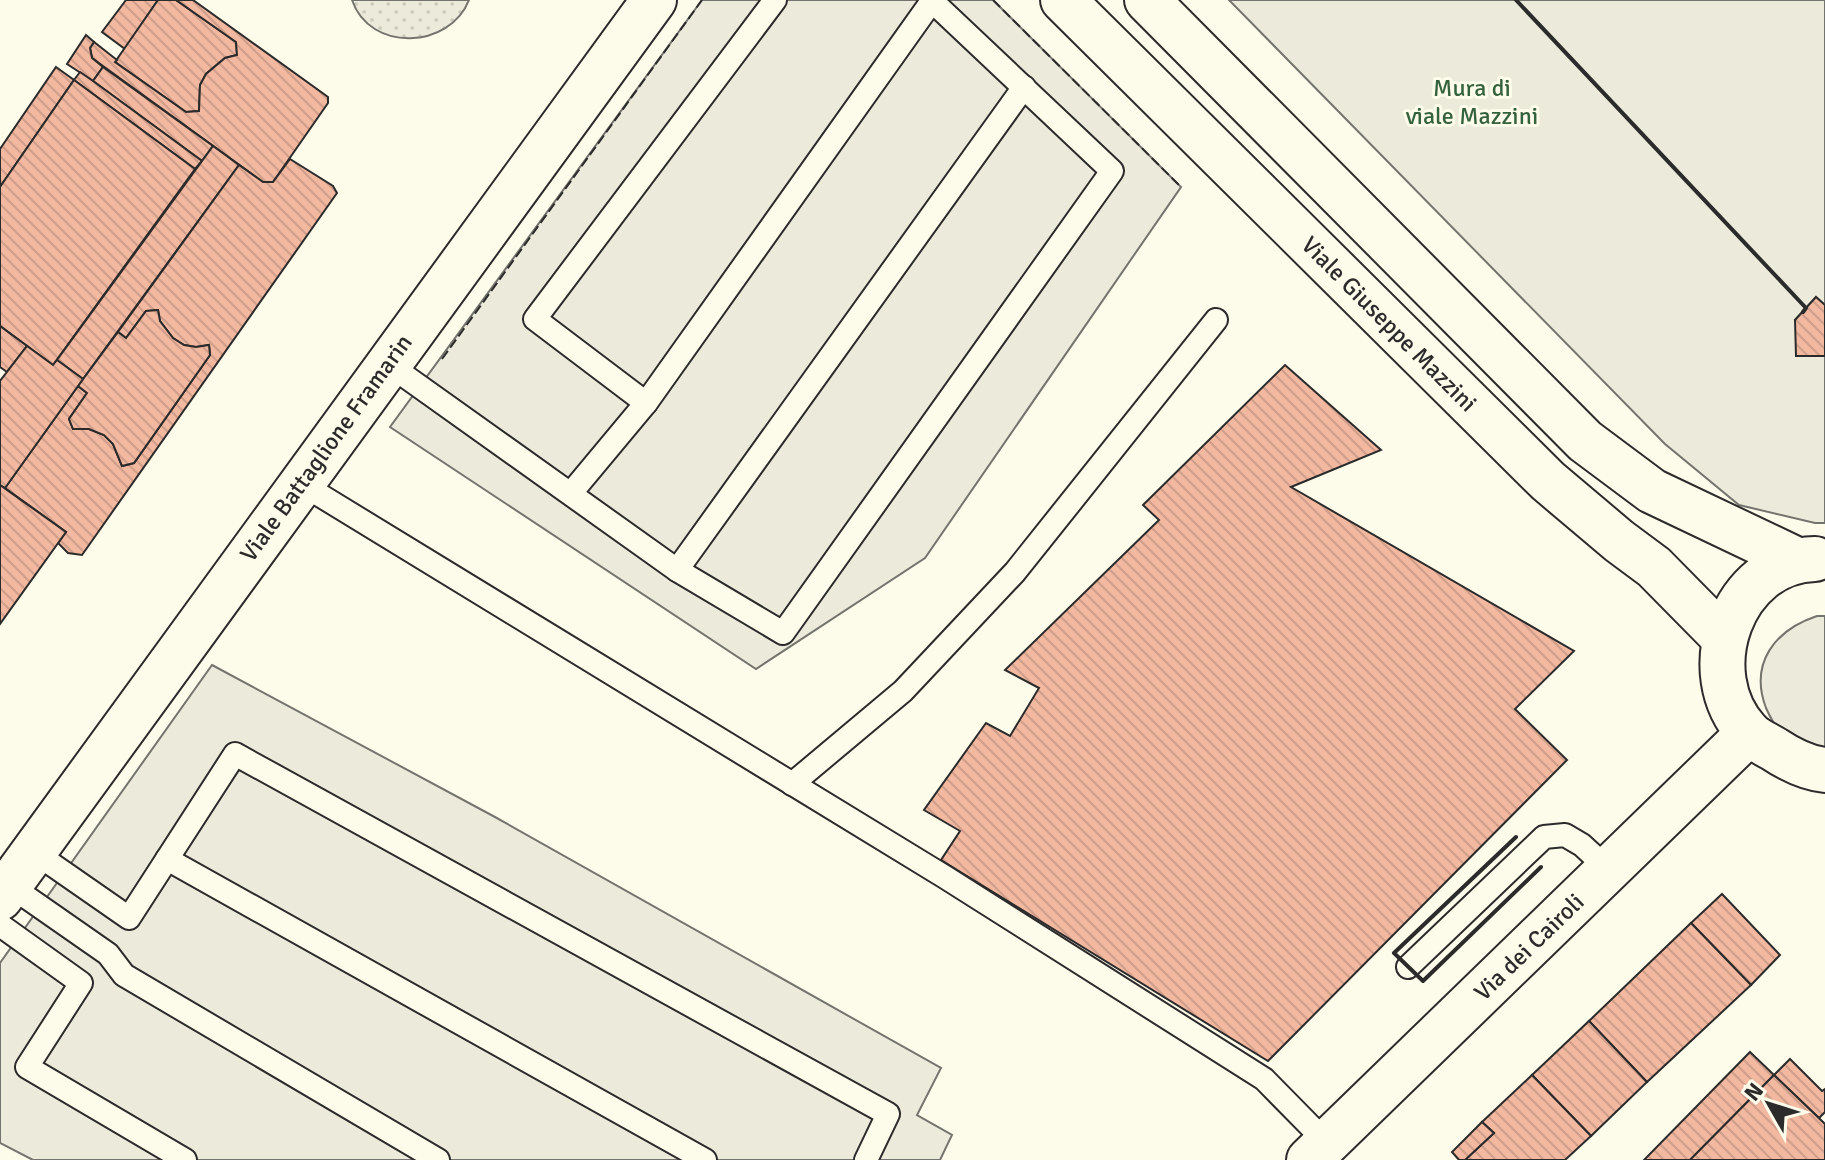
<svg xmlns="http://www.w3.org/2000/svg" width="1825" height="1160" font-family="Signika,sans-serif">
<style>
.grass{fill:url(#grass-dots);stroke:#74746e;stroke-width:2}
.green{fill:#ecebdb;stroke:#74746e;stroke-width:2}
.parking{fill:#eceadb;stroke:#74746e;stroke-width:2}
.building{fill:url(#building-back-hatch);stroke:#2b2b2b;stroke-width:2}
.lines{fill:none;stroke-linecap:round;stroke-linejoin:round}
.lane-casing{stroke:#2b2b2b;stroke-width:26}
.secondary-casing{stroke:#2b2b2b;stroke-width:48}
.lane{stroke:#fdfbea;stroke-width:22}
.secondary{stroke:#fdfbea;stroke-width:44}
.fence{stroke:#2b2b2b;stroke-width:2;stroke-dasharray:10 4;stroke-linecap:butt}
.wall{stroke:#2b2b2b;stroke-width:4}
.labels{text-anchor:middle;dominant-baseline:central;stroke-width:6;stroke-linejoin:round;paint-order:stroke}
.park-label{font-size:24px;fill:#34623c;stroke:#fdfbea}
.street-label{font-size:24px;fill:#2b2b2b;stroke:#fdfbea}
</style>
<defs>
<pattern id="grass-dots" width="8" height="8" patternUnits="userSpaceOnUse" patternTransform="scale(2)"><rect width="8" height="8" fill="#ecebdb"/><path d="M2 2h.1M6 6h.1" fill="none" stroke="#cbcabc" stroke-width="1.8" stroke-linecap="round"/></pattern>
<pattern id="building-back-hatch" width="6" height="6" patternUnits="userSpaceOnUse" patternTransform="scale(2)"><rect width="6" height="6" fill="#f2b8a0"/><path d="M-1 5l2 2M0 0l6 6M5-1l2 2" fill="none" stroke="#d09e8a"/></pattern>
</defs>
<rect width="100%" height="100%" fill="#fdfbea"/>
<path class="grass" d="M 352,0 L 469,0 C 450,49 370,53 352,0 Z"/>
<g class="green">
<path d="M 1229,0 L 1825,0 L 1825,305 L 1816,297 L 1795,320 L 1825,356 L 1825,523 L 1815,523 L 1739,505 L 1665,444 Z"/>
<path d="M 1817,616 L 1825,616 L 1825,751 C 1812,745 1796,741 1784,734 C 1776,729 1770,717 1766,708 C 1749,663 1775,630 1817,616 Z"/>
</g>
<g class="parking">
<path d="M 702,0 L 993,0 L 1181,187 L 925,558 L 756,669 L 390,427 Z"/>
<path d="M 212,665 L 495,817 L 941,1068 L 917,1115 L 952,1135 L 940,1160 L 33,1160 L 0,1143 L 0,963 Z"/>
</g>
<g class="building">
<path d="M 126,0 L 158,0 L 125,49 L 102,32 Z"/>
<path d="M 158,0 L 176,0 L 236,42 L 237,55 L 225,58 L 206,74 L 200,85 L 199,111 L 186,112 L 115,62 Z"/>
<path d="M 176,0 L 193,0 L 328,97 L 328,103 L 273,182 L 263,182 L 92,58 L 90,48 L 94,42 L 117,60 L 115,62 L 186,112 L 199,111 L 200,85 L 206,74 L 225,58 L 237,55 L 236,42 Z"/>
<path d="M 86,35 L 94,42 L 90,48 L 92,58 L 103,67 L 93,81 L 67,64 Z"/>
<path d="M 56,67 L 74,80 L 0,187 L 0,149 Z"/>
<path d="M 103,67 L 213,146 L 202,161 L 93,81 Z"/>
<path d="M 80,72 L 93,81 L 202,161 L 195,169 L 74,80 Z"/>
<path d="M 74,80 L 195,169 L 53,365 L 0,326 L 0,187 Z"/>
<path d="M 213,146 L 239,165 L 83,379 L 57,360 Z"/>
<path d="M 290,159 L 333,186 L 337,193 L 82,555 L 68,553 L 58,543 L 66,532 L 5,488 L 78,386 L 87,393 L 69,419 L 73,429 L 89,429 L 104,435 L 113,444 L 122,466 L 134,463 L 210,355 L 209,345 L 196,347 L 184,345 L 173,338 L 160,321 L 158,310 L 146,311 L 126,338 L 118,332 L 239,165 L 263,182 L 273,182 Z"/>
<path d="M 1816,297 L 1825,305 L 1825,356 L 1796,356 L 1795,320 Z"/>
<path d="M 158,310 L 160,321 L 173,338 L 184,345 L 196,347 L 209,345 L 210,355 L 134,463 L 122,466 L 113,444 L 104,435 L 89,429 L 73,429 L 69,419 L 87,393 L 78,386 L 118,332 L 126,338 L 146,311 Z"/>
<path d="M 0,326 L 27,346 L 7,372 L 0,367 Z"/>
<path d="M 27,346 L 53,365 L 57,360 L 83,379 L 5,488 L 0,485 L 0,381 Z"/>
<path d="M 1285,365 L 1381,450 L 1291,487 L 1574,651 L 1515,709 L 1567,760 L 1268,1061 L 941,860 L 960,831 L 924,810 L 986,723 L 1010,736 L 1039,688 L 1005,670 L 1159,520 L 1143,505 Z"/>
<path d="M 0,485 L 66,532 L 0,624 Z"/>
<path d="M 1722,894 L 1780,955 L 1751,985 L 1691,923 Z"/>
<path d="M 1691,923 L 1751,985 L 1647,1082 L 1589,1021 Z"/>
<path d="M 1589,1021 L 1647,1082 L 1591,1136 L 1532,1075 Z"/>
<path d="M 1750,1052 L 1774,1075 L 1690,1160 L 1644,1160 Z"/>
<path d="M 1790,1059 L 1822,1091 L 1825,1089 L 1825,1112 L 1819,1118 L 1774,1075 Z"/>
<path d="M 1532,1075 L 1591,1136 L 1565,1160 L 1465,1160 L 1494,1133 L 1482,1122 Z"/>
<path d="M 1774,1075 L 1825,1124 L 1825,1160 L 1690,1160 Z"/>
<path d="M 1482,1122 L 1494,1133 L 1465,1160 L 1459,1160 L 1452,1152 Z"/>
</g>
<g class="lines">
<defs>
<g id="lane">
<path d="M 388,364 L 677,570 L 783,633 L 1112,171 L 931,0"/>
<path d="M 646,403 L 535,319 L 775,0"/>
<path d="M 300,483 L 945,877 L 1264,1079 L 1326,1142"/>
<path d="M 571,493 L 646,403 L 932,1"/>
<path d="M 677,570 L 1024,87"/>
<path d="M 792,784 L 903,691 L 1015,572 L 1216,320"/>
<path d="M 34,852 L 129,918 L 235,754 L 888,1114 L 866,1160"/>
<path d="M 167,859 L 705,1160"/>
<path d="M 9,885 L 108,954 L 124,975 L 438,1160"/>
<path d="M 0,925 L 81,983 L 27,1067 L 185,1160"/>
<path d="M 1408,967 L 1544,837 L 1565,835 L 1582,845 L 1609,870"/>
</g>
<g id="secondary">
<path d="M 1063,0 L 1548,481 L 1619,541 L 1654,567 L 1724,638"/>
<path d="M 1147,0 L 1585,441 L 1652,491 L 1795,559"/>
<path d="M 1815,559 C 1732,561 1693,673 1748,732 C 1754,739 1766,744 1774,749 C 1789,759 1807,768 1825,770"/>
<path d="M 0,898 L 654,0"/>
<path d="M 1309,1160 L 1749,733"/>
</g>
</defs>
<use href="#lane" class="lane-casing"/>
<use href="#secondary" class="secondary-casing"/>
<use href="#lane" class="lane"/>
<use href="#secondary" class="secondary"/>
<g class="fence">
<path d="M 993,0 L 1181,187"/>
<path d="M 442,359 L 702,0"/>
</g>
<g class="wall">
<path d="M 1516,0 L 1806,308 L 1803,312"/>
<path d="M 1516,837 L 1394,953 L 1423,981 L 1541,867"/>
</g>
</g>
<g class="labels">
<g class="park-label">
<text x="1472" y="88">Mura di<tspan x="1472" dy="28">viale Mazzini</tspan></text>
</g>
<g class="street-label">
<text transform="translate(1389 324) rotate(45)">Viale Giuseppe Mazzini</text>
<text transform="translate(326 448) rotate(-54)">Viale Battaglione Framarin</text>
<text transform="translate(1529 947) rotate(-44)">Via dei Cairoli</text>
</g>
</g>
<g transform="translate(1769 1104) rotate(309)" stroke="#fdfbea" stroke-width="6" paint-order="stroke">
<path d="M0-6L14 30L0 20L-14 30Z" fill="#2b2b2b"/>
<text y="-12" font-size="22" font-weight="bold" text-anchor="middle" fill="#2b2b2b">N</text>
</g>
</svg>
